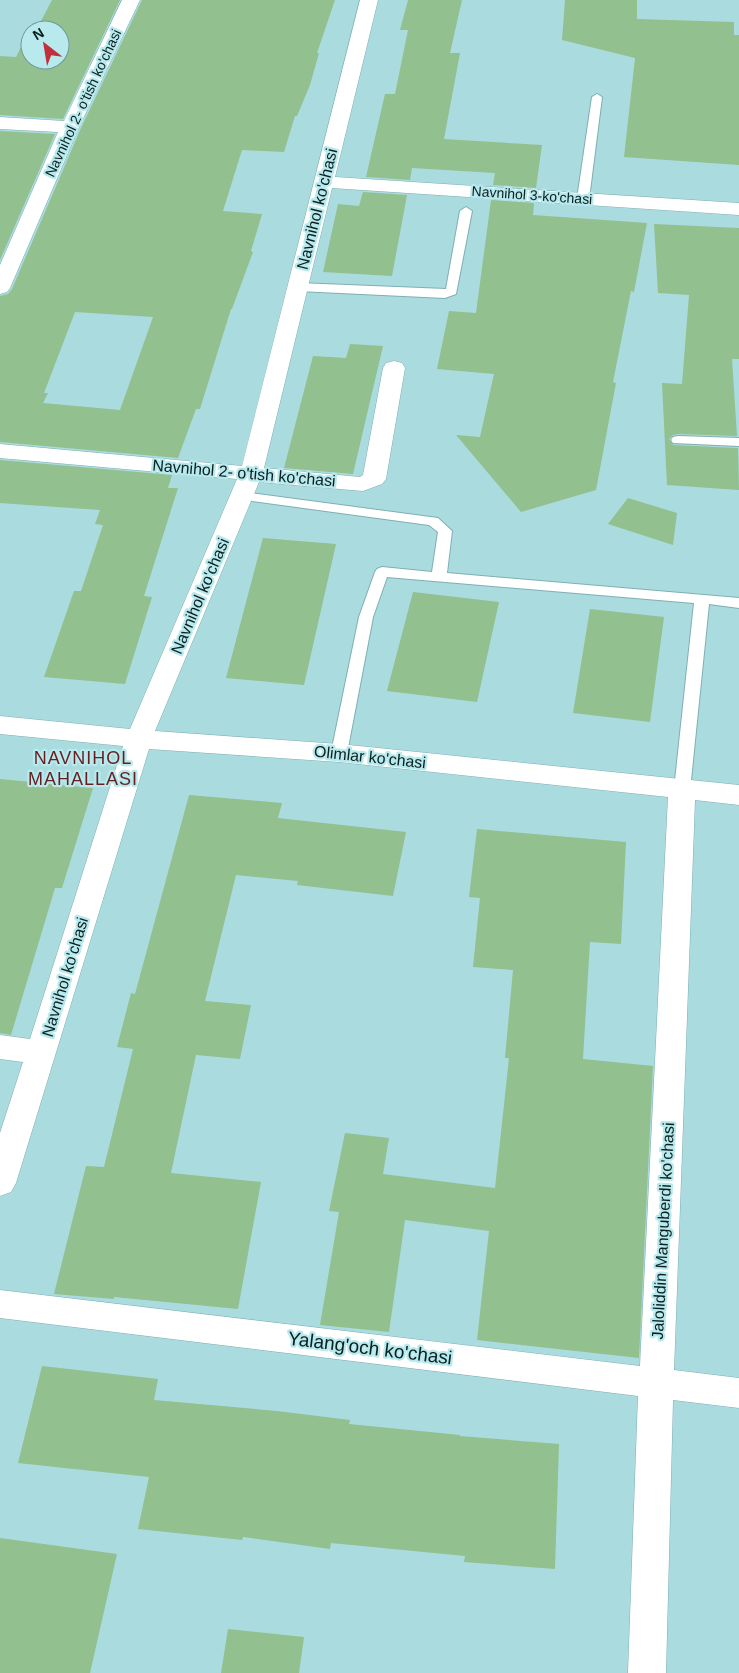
<svg xmlns="http://www.w3.org/2000/svg" width="739" height="1673" font-family="Arial,sans-serif">
<style>
.building{fill:#92c08e;fill-rule:evenodd}
.lines{fill:none;stroke-linecap:round;stroke-linejoin:round}
.lane-casing{stroke:#7fafb3;stroke-width:2}
.street-casing{stroke:#7fafb3;stroke-width:1}
.lane{fill:#fff;fill-rule:evenodd}
.street{fill:#fff;fill-rule:evenodd}
.labels{text-anchor:middle;dominant-baseline:central;stroke-width:4.5;stroke-linejoin:round;paint-order:stroke}
.far-street-label{font-size:14px;fill:#0b1f20;stroke:#b7e9ed}
.street-label{font-size:16px;fill:#0b1f20;stroke:#b7e9ed}
.neighbourhood-label{font-size:18px;letter-spacing:1px;fill:#651f21;stroke:#b7e9ed}
.near-street-label{font-size:19px;fill:#0b1f20;stroke:#b7e9ed}
</style>
<rect width="100%" height="100%" fill="#aadbdf"/>
<g class="building">
<path d="M 52,0 L 120,0 L 63,119 L 0,115 L 0,56 L 16,57 L 33,23 L 40,23 ZM 30,30 L 60,30 L 60,60 L 30,60 Z"/>
<path d="M 142,0 L 335,0 L 317,53 L 319,53 L 310,85 L 297,116 L 295,116 L 284,152 L 242,150 L 223,211 L 262,214 L 251,251 L 253,252 L 232,309 L 231,309 L 200,409 L 196,409 L 178,458 L 0,442 L 0,296 L 8,294 L 12,289 L 81,128 ZM 75,312 L 153,317 L 120,410 L 43,403 L 48,393 L 44,393 Z"/>
<path d="M 408,0 L 462,0 L 450,53 L 460,53 L 444,139 L 542,145 L 536,188 L 493,185 L 495,173 L 412,168 L 410,180 L 366,177 L 385,94 L 395,94 L 408,30 L 400,30 Z"/>
<path d="M 565,0 L 637,0 L 637,19 L 734,22 L 734,35 L 739,35 L 739,165 L 624,157 L 635,58 L 562,40 Z"/>
<path d="M 0,131 L 55,134 L 0,260 Z"/>
<path d="M 363,192 L 407,195 L 392,276 L 323,272 L 338,204 L 359,206 Z"/>
<path d="M 491,200 L 534,203 L 533,215 L 647,223 L 634,292 L 631,291 L 613,382 L 616,383 L 596,490 L 521,512 L 456,435 L 480,437 L 494,374 L 437,369 L 449,311 L 476,313 Z"/>
<path d="M 654,224 L 739,228 L 739,359 L 732,359 L 737,436 L 678,434 L 673,435 L 669,439 L 673,445 L 738,448 L 739,490 L 667,485 L 662,383 L 682,384 L 689,295 L 658,293 Z"/>
<path d="M 350,344 L 383,346 L 353,474 L 284,468 L 313,356 L 346,358 Z"/>
<path d="M 0,460 L 172,475 L 168,488 L 178,488 L 144,596 L 152,597 L 125,684 L 44,677 L 74,591 L 81,591 L 103,525 L 95,524 L 100,510 L 0,503 Z"/>
<path d="M 628,498 L 677,513 L 673,545 L 608,524 Z"/>
<path d="M 263,538 L 336,544 L 304,685 L 226,678 Z"/>
<path d="M 413,592 L 499,602 L 477,702 L 387,691 Z"/>
<path d="M 590,609 L 664,617 L 650,722 L 573,713 Z"/>
<path d="M 0,779 L 93,788 L 62,888 L 55,888 L 11,1035 L 0,1033 Z"/>
<path d="M 189,795 L 282,803 L 278,818 L 406,832 L 393,896 L 297,885 L 298,881 L 236,875 L 205,1001 L 251,1005 L 240,1059 L 196,1055 L 171,1173 L 261,1182 L 238,1309 L 114,1297 L 114,1299 L 54,1294 L 86,1166 L 104,1167 L 133,1049 L 117,1047 L 131,993 L 135,994 Z"/>
<path d="M 477,829 L 626,842 L 621,944 L 590,942 L 583,1059 L 653,1066 L 639,1358 L 477,1340 L 489,1231 L 405,1220 L 389,1332 L 320,1325 L 339,1212 L 329,1211 L 345,1133 L 389,1138 L 383,1174 L 495,1188 L 509,1058 L 505,1058 L 513,970 L 473,967 L 480,898 L 469,897 Z"/>
<path d="M 42,1366 L 158,1379 L 154,1400 L 277,1411 L 350,1420 L 349,1424 L 460,1435 L 460,1436 L 559,1444 L 555,1569 L 464,1562 L 465,1556 L 331,1543 L 330,1549 L 243,1537 L 242,1540 L 138,1529 L 149,1477 L 18,1463 Z"/>
<path d="M 0,1538 L 117,1554 L 90,1673 L 0,1673 Z"/>
<path d="M 228,1629 L 304,1637 L 299,1673 L 221,1673 Z"/>
</g>
<g class="lines">
<defs>
<g id="lane">
<path d="M 597,94 L 602,97 L 589,199 L 583,202 L 577,199 L 592,97 Z"/>
<path d="M 466,207 L 472,211 L 456,294 L 445,298 L 298,291 L 292,287 L 298,283 L 446,289 L 460,211 Z"/>
<path d="M 678,436 L 739,438 L 739,446 L 673,443 L 671,440 L 673,437 Z"/>
<path d="M 242,492 L 438,518 L 452,531 L 447,573 L 739,598 L 739,608 L 709,604 L 690,790 L 688,794 L 682,796 L 676,794 L 674,790 L 694,603 L 387,577 L 373,617 L 347,753 L 345,757 L 339,758 L 333,757 L 331,753 L 359,617 L 375,572 L 377,569 L 382,567 L 432,572 L 438,532 L 429,525 L 237,499 L 235,496 L 237,493 Z"/>
</g>
<g id="street">
<path d="M 122,0 L 140,0 L 79,127 L 10,288 L 7,292 L 0,294 L 0,265 L 58,132 L 0,129 L 0,117 L 64,121 Z"/>
<path d="M 360,0 L 378,0 L 335,177 L 739,203 L 739,215 L 332,188 L 264,468 L 360,477 L 363,475 L 383,368 L 386,363 L 394,361 L 402,363 L 405,368 L 386,479 L 382,484 L 363,491 L 259,482 L 155,731 L 339,744 L 739,785 L 739,805 L 695,800 L 674,1370 L 739,1378 L 739,1408 L 673,1400 L 666,1673 L 628,1673 L 638,1396 L 0,1318 L 0,1290 L 640,1366 L 668,797 L 339,762 L 149,749 L 16,1183 L 11,1192 L 0,1196 L 0,1133 L 23,1062 L 0,1059 L 0,1035 L 30,1039 L 123,746 L 0,734 L 0,716 L 130,729 L 237,479 L 0,458 L 0,444 L 242,466 Z"/>
</g>
</defs>
<use href="#lane" class="lane-casing"/>
<use href="#street" class="street-casing"/>
<use href="#lane" class="lane"/>
<use href="#street" class="street"/>
</g>
<g class="labels">
<g class="far-street-label">
<text transform="translate(83 103) rotate(-65)">Navnihol 2- o'tish ko'chasi</text>
<text transform="translate(532 195) rotate(4)">Navnihol 3-ko'chasi</text>
</g>
<g class="street-label">
<text transform="translate(317 209) rotate(-76)">Navnihol ko'chasi</text>
<text transform="translate(244 473) rotate(5)">Navnihol 2- o'tish ko'chasi</text>
<text transform="translate(200 596) rotate(-67)">Navnihol ko'chasi</text>
<text transform="translate(370 757) rotate(6)">Olimlar ko'chasi</text>
<text transform="translate(65 977) rotate(-73)">Navnihol ko'chasi</text>
<text transform="translate(663 1231) rotate(-87)">Jaloliddin Manguberdi ko'chasi</text>
</g>
<g class="neighbourhood-label">
<text x="83" y="758">NAVNIHOL<tspan x="83" dy="21">MAHALLASI</tspan></text>
</g>
<g class="near-street-label">
<text transform="translate(370 1348) rotate(7)">Yalang'och ko'chasi</text>
</g>
</g>
<g transform="translate(45 45) rotate(329)"><circle r="24" fill="#b7e9ed" stroke="#72989b"/>
<path d="M0-4L9 19L0 12L-9 19Z" fill="#c0303a"/>
<text y="-8" font-size="14" font-weight="bold" text-anchor="middle" fill="#0b1f20">N</text>
</g>
</svg>
